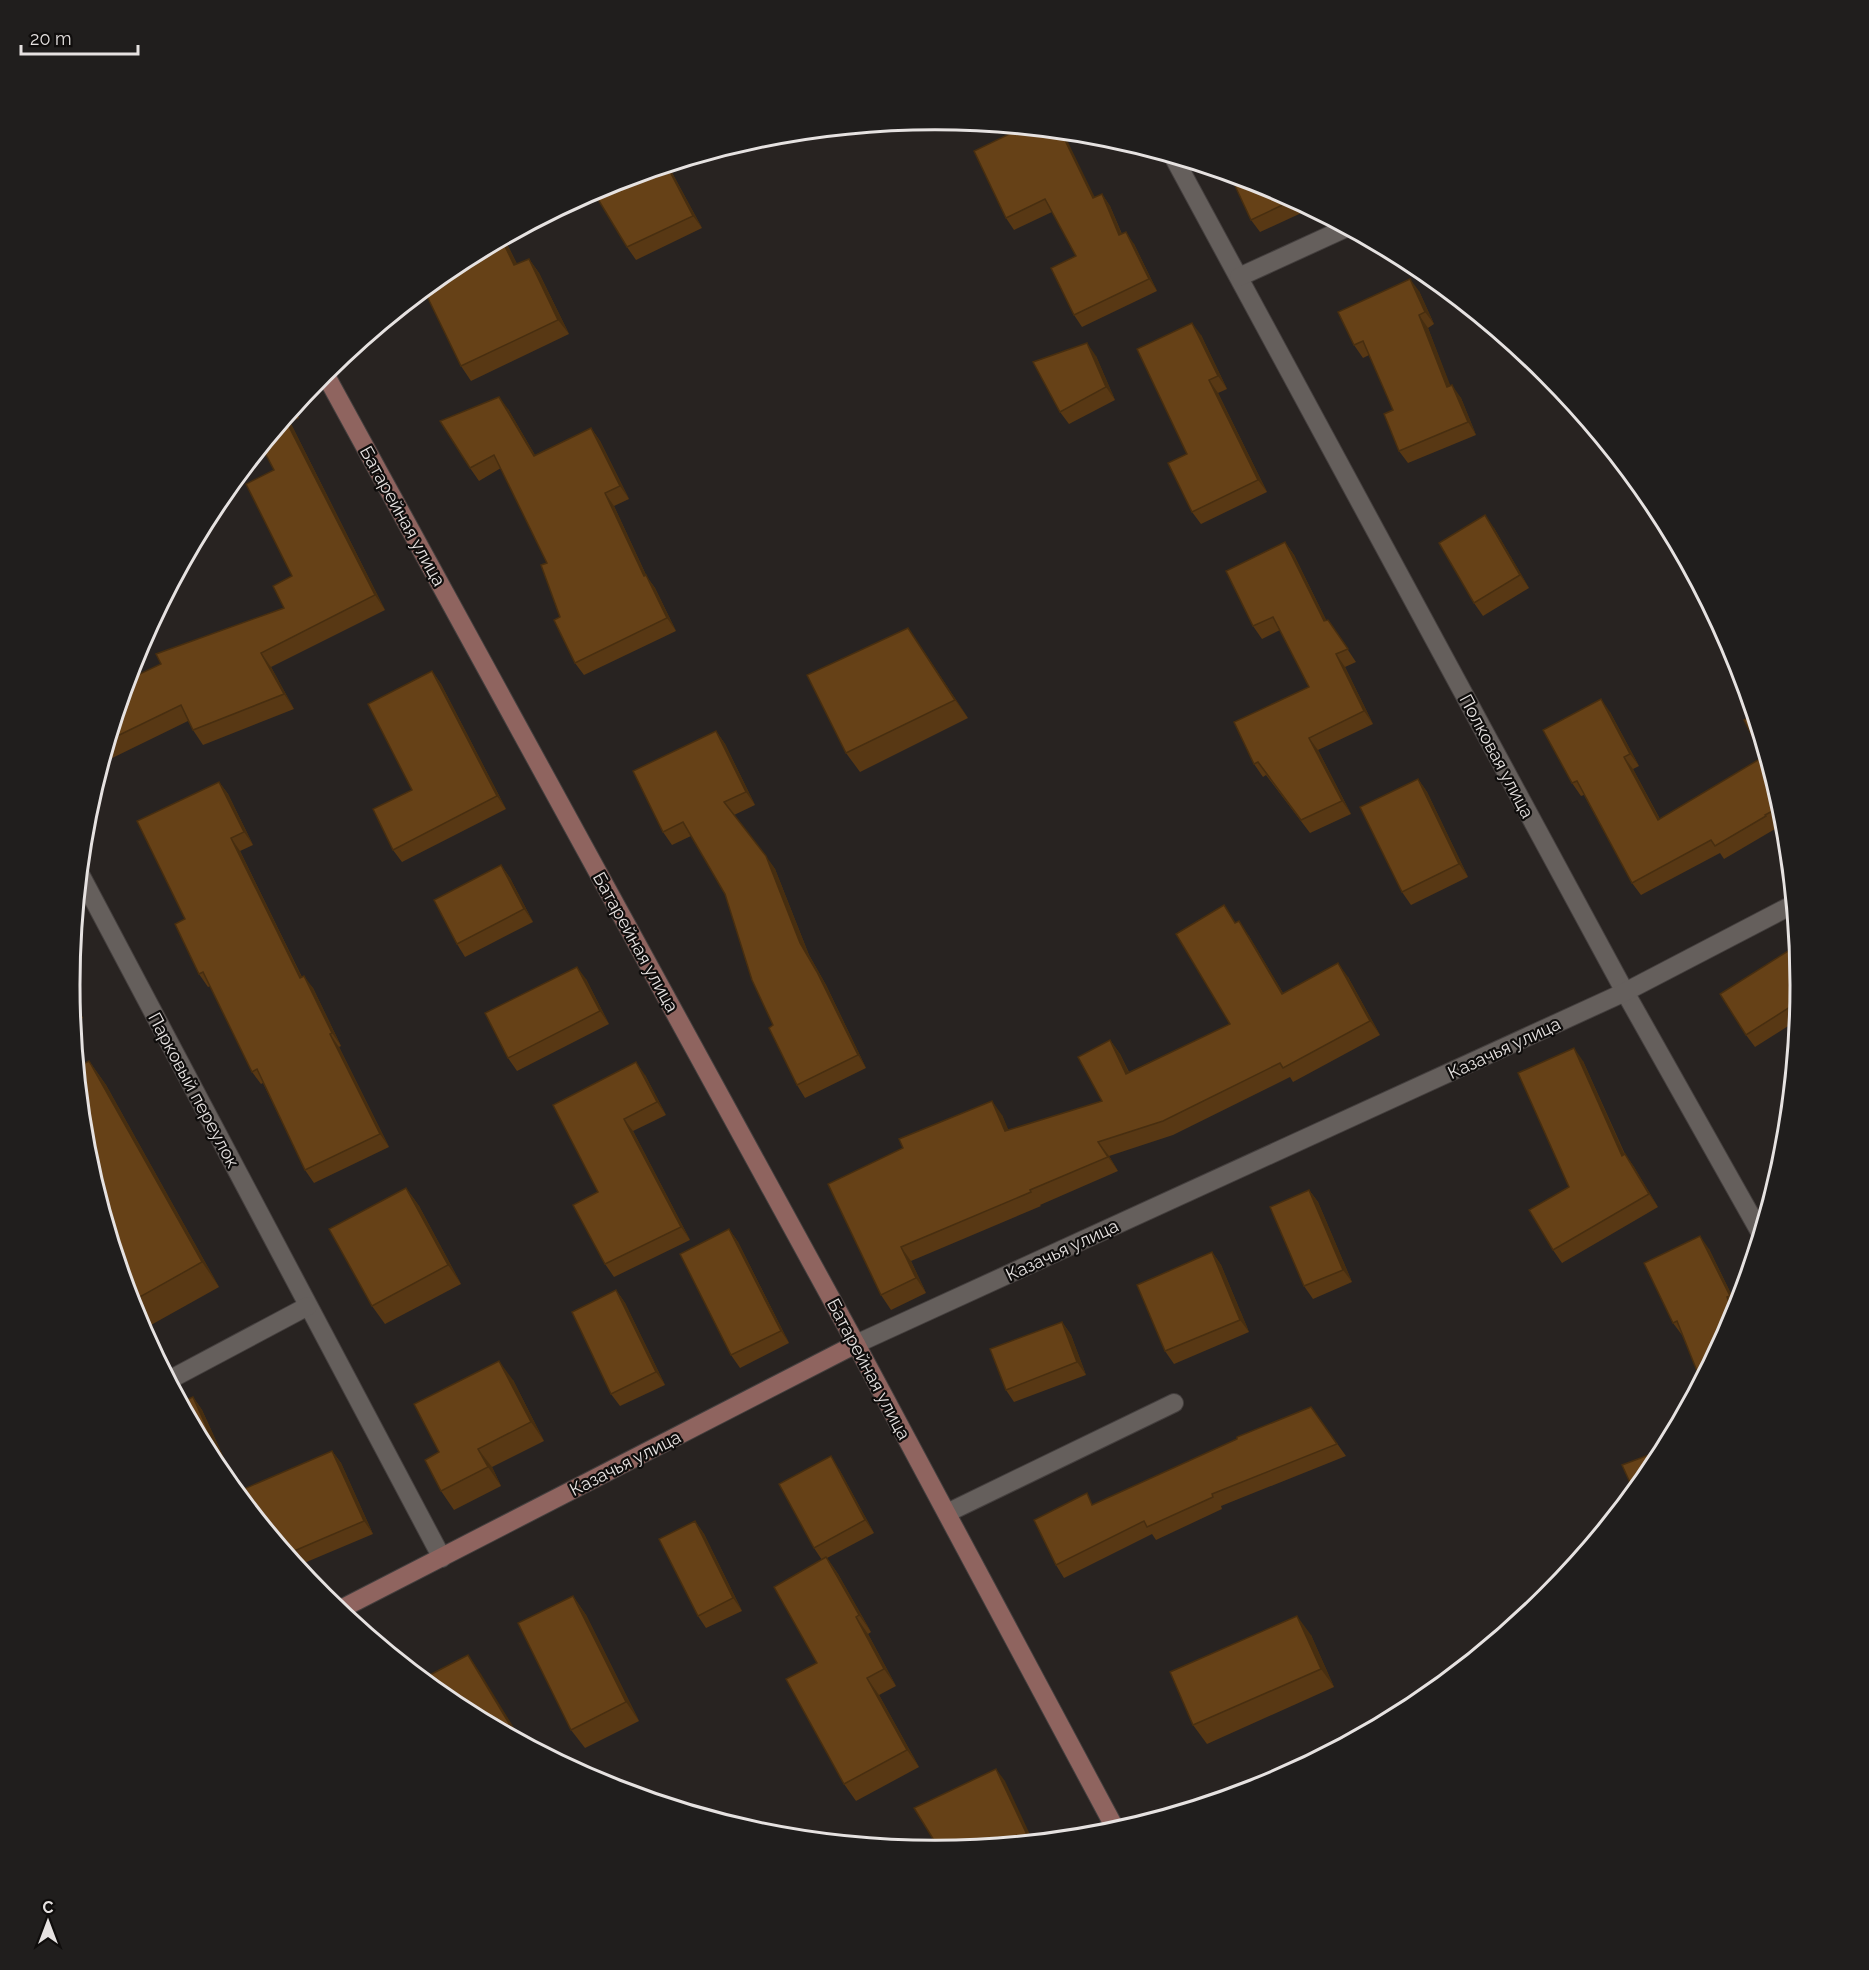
<svg xmlns="http://www.w3.org/2000/svg" width="1869" height="1970" font-family="Raleway,sans-serif">
<style>
.lines{fill:none;stroke-linecap:round;stroke-linejoin:round}
.street-casing{stroke:#443f3e;stroke-width:20}
.secondary-casing{stroke:#443f3e;stroke-width:20}
.street{stroke:#655f5c;stroke-width:18}
.secondary{stroke:#8f645f;stroke-width:18}
.wall{fill:#583814}
.shaded-wall{fill:#472e10}
.building{fill:#664117;stroke:#472e10;stroke-width:1.5}
.labels{text-anchor:middle;dominant-baseline:central;stroke-width:4.5;stroke-linejoin:round;paint-order:stroke}
.street-label{font-size:18px;fill:#e6e2e1;stroke:#0f0d0c}
.rim{fill:none;stroke:#e6e2e1;stroke-width:3}
</style>
<rect width="100%" height="100%" fill="#282321"/>
<g class="lines">
<defs>
<g id="street">
<path d="M 1174,158 L 1625,992 L 1760,1232"/>
<path d="M 1239,277 L 1346,228"/>
<path d="M 80,874 L 442,1558"/>
<path d="M 856,1344 L 1625,992 L 1792,905"/>
<path d="M 169,1380 L 308,1306"/>
<path d="M 947,1513 L 1174,1403"/>
</g>
<g id="secondary">
<path d="M 324,372 L 856,1344 L 1116,1830"/>
<path d="M 339,1610 L 856,1344"/>
</g>
</defs>
<use href="#street" class="street-casing"/>
<use href="#secondary" class="secondary-casing"/>
<use href="#street" class="street"/>
<use href="#secondary" class="secondary"/>
</g>
<g class="wall">
<path d="M 974,151 L 1095,197 L 1102,194 L 1110,206 L 1122,234 L 1134,244 L 1157,291 L 1082,327 L 1074,315 L 1076,256 L 1052,212 L 1014,230 L 1006,218 Z"/>
<path d="M 670,169 L 702,228 L 636,260 L 627,247 Z"/>
<path d="M 1266,186 L 1310,209 L 1260,232 L 1251,220 Z"/>
<path d="M 504,238 L 517,264 L 529,259 L 539,273 L 569,334 L 471,381 L 461,366 Z"/>
<path d="M 1419,291 L 1434,324 L 1428,328 L 1450,386 L 1461,398 L 1476,435 L 1408,463 L 1399,451 L 1393,410 L 1369,355 L 1363,358 L 1354,345 Z"/>
<path d="M 1201,335 L 1227,389 L 1218,393 L 1267,492 L 1201,524 L 1192,512 L 1187,454 Z"/>
<path d="M 1096,356 L 1115,400 L 1069,424 L 1060,412 Z"/>
<path d="M 294,408 L 299,418 L 290,422 L 385,610 L 271,667 L 294,709 L 203,745 L 193,730 L 188,721 L 102,763 L 127,680 L 284,608 L 292,576 L 274,470 L 262,447 Z"/>
<path d="M 508,409 L 535,455 L 591,428 L 600,441 L 629,499 L 614,506 L 647,577 L 655,588 L 676,631 L 584,675 L 575,663 L 560,617 L 547,563 L 501,468 L 479,481 L 470,468 Z"/>
<path d="M 1494,528 L 1529,588 L 1483,616 L 1474,603 Z"/>
<path d="M 1285,542 L 1294,555 L 1326,620 L 1328,620 L 1356,662 L 1345,667 L 1373,724 L 1318,750 L 1351,814 L 1310,833 L 1266,775 L 1263,777 L 1254,764 L 1309,687 L 1280,630 L 1262,639 L 1253,626 Z"/>
<path d="M 921,647 L 968,718 L 860,772 L 846,753 Z"/>
<path d="M 432,671 L 441,684 L 506,809 L 402,862 L 393,850 L 412,790 Z"/>
<path d="M 1610,712 L 1639,766 L 1633,769 L 1660,819 L 1763,757 L 1753,715 L 1783,816 L 1784,822 L 1774,827 L 1775,829 L 1724,859 L 1720,853 L 1641,895 L 1632,883 L 1584,795 L 1581,796 L 1572,783 Z"/>
<path d="M 716,731 L 725,744 L 755,805 L 734,815 L 775,869 L 809,955 L 826,985 L 866,1068 L 805,1098 L 797,1085 L 773,1025 L 725,894 L 691,836 L 672,845 L 663,832 Z"/>
<path d="M 1418,779 L 1427,792 L 1468,877 L 1411,905 L 1402,892 Z"/>
<path d="M 219,782 L 228,794 L 253,845 L 240,851 L 302,977 L 313,988 L 341,1046 L 339,1047 L 389,1147 L 314,1183 L 305,1170 L 263,1083 L 261,1084 L 252,1072 L 210,986 L 208,987 L 199,974 L 185,919 Z"/>
<path d="M 501,865 L 510,878 L 533,922 L 465,957 L 457,944 Z"/>
<path d="M 1236,923 L 1249,936 L 1283,993 L 1348,977 L 1380,1035 L 1293,1082 L 1290,1077 L 1173,1135 L 1109,1156 L 1118,1171 L 1040,1205 L 1041,1206 L 911,1261 L 926,1293 L 891,1310 L 881,1295 L 828,1184 L 1002,1115 L 1008,1130 L 1102,1101 L 1110,1040 L 1120,1054 L 1129,1072 L 1230,1024 Z"/>
<path d="M 1788,951 L 1793,958 L 1800,985 L 1796,1021 L 1755,1047 L 1746,1035 Z"/>
<path d="M 586,979 L 609,1024 L 517,1071 L 508,1058 Z"/>
<path d="M 70,991 L 83,1018 L 73,1023 Z"/>
<path d="M 89,1061 L 106,1085 L 219,1287 L 142,1330 L 135,1316 L 86,1154 Z"/>
<path d="M 1583,1061 L 1625,1154 L 1634,1167 L 1658,1207 L 1562,1263 L 1553,1250 L 1569,1187 Z"/>
<path d="M 645,1075 L 666,1115 L 633,1131 L 690,1240 L 614,1277 L 605,1264 L 598,1192 L 553,1105 Z"/>
<path d="M 406,1188 L 419,1206 L 461,1284 L 385,1324 L 372,1306 Z"/>
<path d="M 1309,1190 L 1318,1202 L 1352,1282 L 1313,1299 L 1304,1286 Z"/>
<path d="M 729,1229 L 738,1242 L 789,1343 L 740,1368 L 731,1355 Z"/>
<path d="M 1709,1249 L 1737,1306 L 1734,1317 L 1701,1379 L 1682,1335 L 1673,1323 Z"/>
<path d="M 1212,1252 L 1221,1265 L 1249,1332 L 1174,1364 L 1165,1351 Z"/>
<path d="M 616,1290 L 625,1303 L 665,1385 L 620,1406 L 611,1394 Z"/>
<path d="M 1062,1322 L 1071,1335 L 1086,1375 L 1014,1402 L 1006,1390 Z"/>
<path d="M 513,1380 L 544,1441 L 492,1467 L 501,1486 L 454,1510 L 441,1491 L 439,1452 Z"/>
<path d="M 193,1397 L 202,1410 L 239,1491 L 332,1451 L 341,1463 L 373,1534 L 297,1566 L 215,1466 Z"/>
<path d="M 1311,1407 L 1346,1456 L 1221,1506 L 1222,1509 L 1156,1540 L 1152,1534 L 1064,1578 L 1056,1565 L 1094,1504 Z"/>
<path d="M 839,1469 L 874,1533 L 827,1558 L 838,1574 L 871,1632 L 868,1634 L 896,1686 L 879,1695 L 919,1767 L 856,1801 L 844,1784 L 817,1663 L 822,1560 L 814,1548 Z"/>
<path d="M 695,1521 L 704,1534 L 742,1611 L 706,1628 L 698,1616 Z"/>
<path d="M 573,1596 L 586,1615 L 639,1721 L 585,1748 L 571,1730 Z"/>
<path d="M 1311,1635 L 1334,1687 L 1207,1744 L 1193,1725 Z"/>
</g>
<g class="shaded-wall">
<path d="M 1061,132 L 1063,132 L 1101,210 L 1093,198 Z"/>
<path d="M 667,166 L 668,166 L 670,169 L 702,228 L 693,216 Z"/>
<path d="M 1102,194 L 1110,206 L 1127,247 L 1119,235 Z"/>
<path d="M 1126,232 L 1134,244 L 1157,291 L 1149,279 Z"/>
<path d="M 504,238 L 525,280 L 514,265 L 502,240 Z"/>
<path d="M 529,259 L 539,273 L 569,334 L 558,320 Z"/>
<path d="M 1410,279 L 1419,291 L 1434,324 L 1425,312 Z"/>
<path d="M 1419,315 L 1428,328 L 1456,400 L 1447,387 Z"/>
<path d="M 1192,323 L 1201,335 L 1227,389 L 1218,376 Z"/>
<path d="M 1087,343 L 1096,356 L 1115,400 L 1106,387 Z"/>
<path d="M 1209,380 L 1218,393 L 1267,492 L 1258,480 Z"/>
<path d="M 1452,385 L 1461,398 L 1476,435 L 1468,422 Z"/>
<path d="M 499,397 L 508,409 L 543,469 L 534,456 Z"/>
<path d="M 286,417 L 290,422 L 385,610 L 375,595 L 285,419 Z"/>
<path d="M 591,428 L 600,441 L 629,499 L 620,486 Z"/>
<path d="M 605,493 L 614,506 L 647,577 L 655,588 L 676,631 L 667,618 L 644,576 Z"/>
<path d="M 1485,515 L 1494,528 L 1529,588 L 1520,575 Z"/>
<path d="M 1285,542 L 1294,555 L 1333,634 L 1324,621 Z"/>
<path d="M 908,628 L 921,647 L 968,718 L 955,700 Z"/>
<path d="M 261,653 L 271,667 L 294,709 L 284,694 Z"/>
<path d="M 1336,654 L 1345,667 L 1373,724 L 1364,711 Z"/>
<path d="M 432,671 L 441,684 L 506,809 L 497,796 Z"/>
<path d="M 1601,699 L 1610,712 L 1639,766 L 1630,754 Z"/>
<path d="M 716,731 L 725,744 L 755,805 L 746,792 Z"/>
<path d="M 1309,738 L 1318,750 L 1351,814 L 1342,801 Z"/>
<path d="M 1624,757 L 1633,769 L 1667,833 L 1658,820 Z"/>
<path d="M 1418,779 L 1427,792 L 1468,877 L 1459,864 Z"/>
<path d="M 219,782 L 228,794 L 253,845 L 244,832 Z"/>
<path d="M 231,838 L 240,851 L 308,990 L 300,978 Z"/>
<path d="M 766,856 L 775,869 L 809,955 L 826,985 L 866,1068 L 858,1055 L 800,943 Z"/>
<path d="M 501,865 L 510,878 L 533,922 L 524,909 Z"/>
<path d="M 1239,921 L 1249,936 L 1292,1008 L 1282,994 Z"/>
<path d="M 1338,963 L 1348,977 L 1380,1035 L 1370,1021 Z"/>
<path d="M 577,967 L 586,979 L 609,1024 L 600,1011 Z"/>
<path d="M 304,976 L 313,988 L 341,1046 L 332,1033 Z"/>
<path d="M 70,991 L 83,1018 L 74,1005 L 70,998 Z"/>
<path d="M 330,1034 L 339,1047 L 389,1147 L 380,1134 Z"/>
<path d="M 1110,1040 L 1120,1054 L 1136,1088 L 1126,1074 Z"/>
<path d="M 1574,1048 L 1583,1061 L 1631,1169 L 1622,1156 Z"/>
<path d="M 89,1061 L 106,1085 L 219,1287 L 202,1262 Z"/>
<path d="M 636,1062 L 645,1075 L 666,1115 L 657,1102 Z"/>
<path d="M 992,1101 L 1002,1115 L 1015,1145 L 1005,1131 Z"/>
<path d="M 624,1119 L 633,1131 L 690,1240 L 681,1227 Z"/>
<path d="M 1098,1142 L 1109,1156 L 1118,1171 L 1108,1157 Z"/>
<path d="M 1625,1154 L 1634,1167 L 1658,1207 L 1649,1194 Z"/>
<path d="M 406,1188 L 419,1206 L 461,1284 L 448,1265 Z"/>
<path d="M 1309,1190 L 1318,1202 L 1352,1282 L 1343,1270 Z"/>
<path d="M 729,1229 L 738,1242 L 789,1343 L 781,1331 Z"/>
<path d="M 1700,1236 L 1709,1249 L 1737,1306 L 1730,1296 Z"/>
<path d="M 901,1247 L 911,1261 L 926,1293 L 916,1278 Z"/>
<path d="M 1212,1252 L 1221,1265 L 1249,1332 L 1240,1320 Z"/>
<path d="M 616,1290 L 625,1303 L 665,1385 L 656,1372 Z"/>
<path d="M 1727,1297 L 1736,1310 L 1734,1316 Z"/>
<path d="M 1062,1322 L 1071,1335 L 1086,1375 L 1077,1362 Z"/>
<path d="M 499,1361 L 513,1380 L 544,1441 L 531,1422 Z"/>
<path d="M 193,1397 L 202,1410 L 243,1500 L 236,1492 Z"/>
<path d="M 478,1449 L 492,1467 L 501,1486 L 488,1467 Z"/>
<path d="M 332,1451 L 341,1463 L 373,1534 L 364,1521 Z"/>
<path d="M 831,1456 L 839,1469 L 874,1533 L 865,1520 Z"/>
<path d="M 695,1521 L 704,1534 L 742,1611 L 733,1598 Z"/>
<path d="M 826,1557 L 838,1574 L 871,1632 L 859,1615 Z"/>
<path d="M 573,1596 L 586,1615 L 639,1721 L 626,1702 Z"/>
<path d="M 1297,1616 L 1311,1635 L 1334,1687 L 1321,1669 Z"/>
<path d="M 856,1617 L 868,1634 L 896,1686 L 884,1669 Z"/>
<path d="M 468,1655 L 481,1674 L 522,1741 L 519,1740 Z"/>
<path d="M 867,1678 L 879,1695 L 919,1767 L 907,1750 Z"/>
<path d="M 996,1769 L 1005,1781 L 1033,1841 L 1030,1841 Z"/>
</g>
<g class="building">
<path d="M 1022,128 L 1061,132 L 1093,198 L 1102,194 L 1119,235 L 1126,232 L 1149,279 L 1074,315 L 1051,268 L 1076,256 L 1045,199 L 1006,218 L 974,151 Z"/>
<path d="M 667,166 L 693,216 L 627,247 L 593,191 L 605,185 Z"/>
<path d="M 1230,175 L 1266,186 L 1293,200 L 1251,220 Z"/>
<path d="M 502,240 L 514,265 L 529,259 L 558,320 L 461,366 L 424,290 L 454,265 Z"/>
<path d="M 1410,279 L 1425,312 L 1419,315 L 1447,387 L 1452,385 L 1468,422 L 1399,451 L 1384,414 L 1393,410 L 1363,341 L 1354,345 L 1338,312 Z"/>
<path d="M 1192,323 L 1218,376 L 1209,380 L 1258,480 L 1192,512 L 1168,463 L 1187,454 L 1137,349 Z"/>
<path d="M 1087,343 L 1106,387 L 1060,412 L 1033,362 Z"/>
<path d="M 499,397 L 534,456 L 591,428 L 620,486 L 605,493 L 644,576 L 646,575 L 667,618 L 575,663 L 554,620 L 560,617 L 541,565 L 547,563 L 494,455 L 470,468 L 440,421 Z"/>
<path d="M 285,419 L 375,595 L 261,653 L 284,694 L 193,730 L 181,705 L 109,740 L 127,680 L 161,664 L 156,654 L 284,608 L 273,586 L 292,576 L 246,484 L 274,470 L 262,447 Z"/>
<path d="M 1485,515 L 1520,575 L 1474,603 L 1439,543 Z"/>
<path d="M 1285,542 L 1324,621 L 1328,620 L 1348,649 L 1336,654 L 1364,711 L 1309,738 L 1342,801 L 1301,820 L 1258,762 L 1254,764 L 1234,722 L 1309,687 L 1273,617 L 1253,626 L 1226,571 Z"/>
<path d="M 908,628 L 955,700 L 846,753 L 807,675 Z"/>
<path d="M 432,671 L 497,796 L 393,850 L 373,809 L 412,790 L 368,704 Z"/>
<path d="M 1601,699 L 1630,754 L 1624,757 L 1658,820 L 1763,757 L 1744,720 L 1753,715 L 1780,807 L 1765,815 L 1766,816 L 1715,846 L 1711,840 L 1632,883 L 1577,781 L 1572,783 L 1543,730 Z"/>
<path d="M 716,731 L 746,792 L 724,802 L 766,856 L 800,943 L 817,972 L 858,1055 L 797,1085 L 769,1028 L 773,1025 L 752,980 L 725,894 L 683,822 L 663,832 L 633,771 Z"/>
<path d="M 1418,779 L 1459,864 L 1402,892 L 1360,807 Z"/>
<path d="M 219,782 L 244,832 L 231,838 L 300,978 L 304,976 L 332,1033 L 330,1034 L 380,1134 L 305,1170 L 257,1069 L 252,1072 L 203,972 L 199,974 L 175,924 L 185,919 L 137,821 Z"/>
<path d="M 501,865 L 524,909 L 457,944 L 434,900 Z"/>
<path d="M 1224,905 L 1235,923 L 1239,921 L 1282,994 L 1338,963 L 1370,1021 L 1283,1068 L 1280,1063 L 1163,1121 L 1098,1142 L 1108,1157 L 1030,1190 L 1031,1192 L 901,1247 L 916,1278 L 881,1295 L 828,1184 L 903,1148 L 899,1139 L 992,1101 L 1005,1131 L 1102,1101 L 1078,1057 L 1110,1040 L 1126,1074 L 1230,1024 L 1176,934 Z"/>
<path d="M 1788,951 L 1793,958 L 1797,956 L 1800,985 L 1798,1002 L 1746,1035 L 1720,994 Z"/>
<path d="M 577,967 L 600,1011 L 508,1058 L 485,1013 Z"/>
<path d="M 70,998 L 74,1005 L 71,1007 Z"/>
<path d="M 1574,1048 L 1622,1156 L 1625,1154 L 1649,1194 L 1553,1250 L 1529,1210 L 1569,1187 L 1518,1073 Z"/>
<path d="M 89,1061 L 202,1262 L 131,1302 L 86,1154 L 77,1067 Z"/>
<path d="M 636,1062 L 657,1102 L 624,1119 L 681,1227 L 605,1264 L 573,1205 L 598,1192 L 553,1105 Z"/>
<path d="M 406,1188 L 448,1265 L 372,1306 L 329,1229 Z"/>
<path d="M 1309,1190 L 1343,1270 L 1304,1286 L 1270,1207 Z"/>
<path d="M 729,1229 L 781,1331 L 731,1355 L 680,1254 Z"/>
<path d="M 1700,1236 L 1730,1296 L 1727,1297 L 1734,1316 L 1703,1374 L 1699,1376 L 1677,1321 L 1673,1323 L 1644,1263 Z"/>
<path d="M 1212,1252 L 1240,1320 L 1165,1351 L 1137,1285 Z"/>
<path d="M 616,1290 L 656,1372 L 611,1394 L 572,1312 Z"/>
<path d="M 1062,1322 L 1077,1362 L 1006,1390 L 990,1349 Z"/>
<path d="M 499,1361 L 531,1422 L 478,1449 L 488,1467 L 441,1491 L 425,1460 L 439,1452 L 414,1404 Z"/>
<path d="M 193,1397 L 236,1492 L 215,1466 L 181,1402 Z"/>
<path d="M 1311,1407 L 1337,1444 L 1212,1494 L 1213,1497 L 1147,1527 L 1144,1521 L 1056,1565 L 1034,1520 L 1087,1493 L 1092,1505 L 1237,1439 L 1237,1437 Z"/>
<path d="M 1662,1450 L 1654,1466 L 1634,1491 L 1622,1465 Z"/>
<path d="M 332,1451 L 364,1521 L 287,1554 L 237,1492 Z"/>
<path d="M 831,1456 L 865,1520 L 814,1548 L 779,1484 Z"/>
<path d="M 695,1521 L 733,1598 L 698,1616 L 659,1539 Z"/>
<path d="M 826,1557 L 859,1615 L 856,1617 L 884,1669 L 867,1678 L 907,1750 L 844,1784 L 786,1679 L 817,1663 L 774,1587 Z"/>
<path d="M 573,1596 L 626,1702 L 571,1730 L 518,1623 Z"/>
<path d="M 1297,1616 L 1321,1669 L 1193,1725 L 1170,1672 Z"/>
<path d="M 468,1655 L 519,1740 L 453,1704 L 422,1679 Z"/>
<path d="M 996,1769 L 1030,1841 L 940,1850 L 914,1808 Z"/>
</g>
<g class="labels">
<g class="street-label">
<text transform="translate(403 516) rotate(61)">Батарейная улица</text>
<text transform="translate(1497 756) rotate(62)">Полковая улица</text>
<text transform="translate(636 942) rotate(61)">Батарейная улица</text>
<text transform="translate(1504 1048) rotate(-25)">Казачья улица</text>
<text transform="translate(194 1090) rotate(62)">Парковый переулок</text>
<text transform="translate(1062 1250) rotate(-25)">Казачья улица</text>
<text transform="translate(869 1369) rotate(62)">Батарейная улица</text>
<text transform="translate(625 1463) rotate(-27)">Казачья улица</text>
</g>
</g>
<path d="M0 0H1869V1970H0ZM80 985a855 855 0 1 1 1710 0a855 855 0 1 1-1710 0Z" fill="#201e1d" fill-rule="evenodd"/>
<path class="rim" d="M80 985a855 855 0 1 1 1710 0a855 855 0 1 1-1710 0Z"/>
<g transform="translate(48 1922)" stroke="#0f0d0c" stroke-width="4.5" paint-order="stroke">
<path d="M0-4.5L10 22L0 15L-10 22Z" fill="#e6e2e1"/>
<text y="-9" font-size="16" font-weight="bold" text-anchor="middle" fill="#e6e2e1">С</text>
</g>
<path d="M21 45v9h117v-9" fill="none" stroke="#e6e2e1" stroke-width="3"/>
<text x="30" y="45" font-size="18" fill="#e6e2e1" stroke="#0f0d0c" stroke-width="4.5" paint-order="stroke">20 m</text>
</svg>
